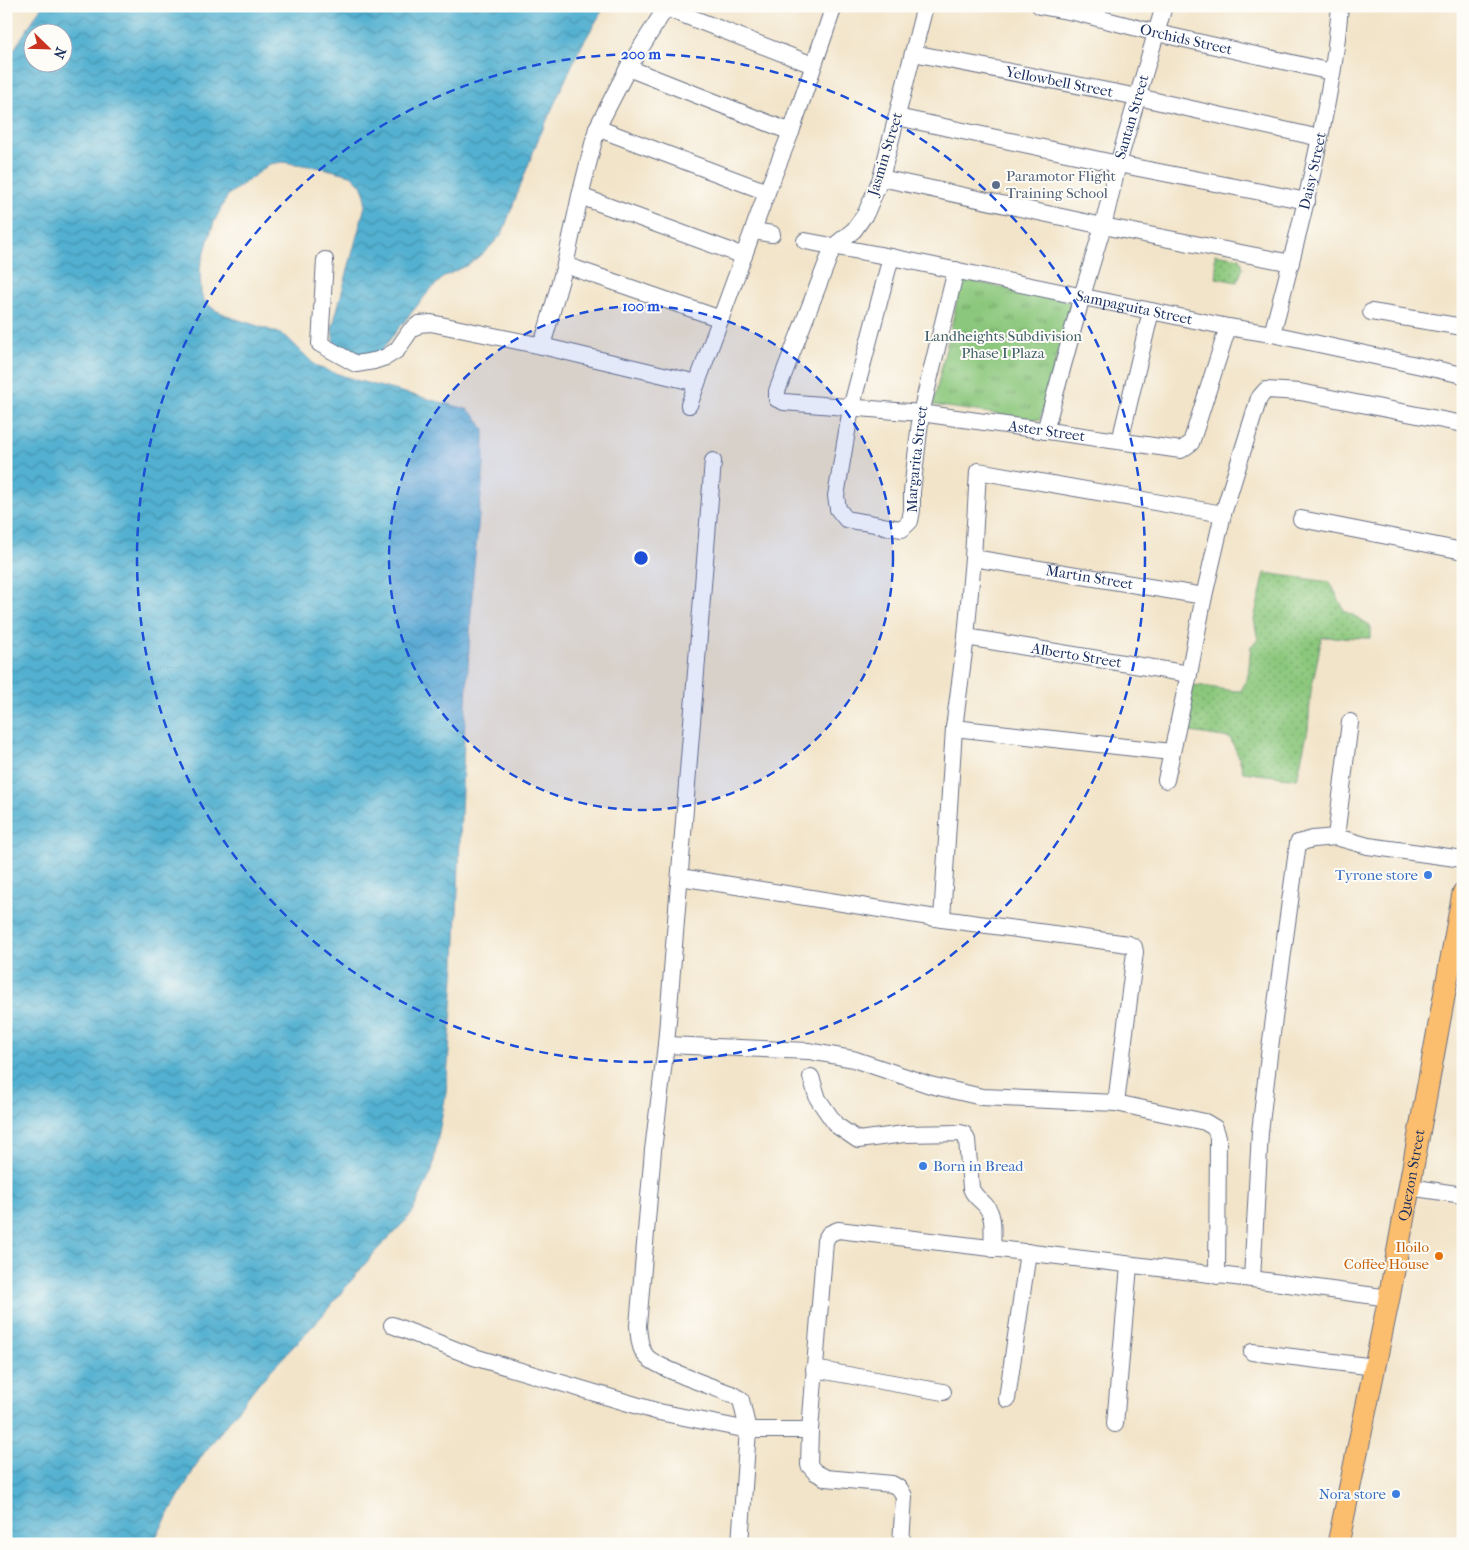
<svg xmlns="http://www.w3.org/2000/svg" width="1469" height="1550" font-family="'IM FELL French Canon',serif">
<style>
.grass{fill:url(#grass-dots);stroke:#537b6d}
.park{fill:url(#park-tufts);stroke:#537b6d}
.water{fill:url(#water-waves);stroke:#367097;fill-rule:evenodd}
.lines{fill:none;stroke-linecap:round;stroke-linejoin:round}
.minor-casing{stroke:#666e83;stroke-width:18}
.major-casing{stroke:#666e83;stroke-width:23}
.minor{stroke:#fff;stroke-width:16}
.major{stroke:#fbbd6e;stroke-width:21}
.ring{fill:none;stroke:#1d4ed8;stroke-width:2.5;stroke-dasharray:9 6}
.service-dot{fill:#5c6f8a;stroke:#fdfcf7;stroke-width:2}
.shop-dot{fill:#3f7fe0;stroke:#fdfcf7;stroke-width:2}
.food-dot{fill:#e8710a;stroke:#fdfcf7;stroke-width:2}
.labels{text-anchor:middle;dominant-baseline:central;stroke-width:4;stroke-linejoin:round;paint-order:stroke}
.street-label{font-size:15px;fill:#1b2f5e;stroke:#fdfcf7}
.service-label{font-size:15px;fill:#4e5e75;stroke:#fdfcf7;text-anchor:start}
.park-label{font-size:15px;fill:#3d5d67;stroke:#fdfcf7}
.shop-label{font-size:15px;fill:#366cbe;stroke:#fdfcf7;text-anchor:end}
.food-label{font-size:15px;fill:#c56008;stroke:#fdfcf7;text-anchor:end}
.centre{fill:#1d4ed8;stroke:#fdfcf7;stroke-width:2.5}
.ring-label{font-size:15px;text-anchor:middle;font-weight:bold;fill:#1d4ed8;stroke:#fdfcf7;stroke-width:4;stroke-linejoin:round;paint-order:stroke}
</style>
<defs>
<pattern id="grass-dots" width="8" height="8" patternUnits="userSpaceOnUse" patternTransform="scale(1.25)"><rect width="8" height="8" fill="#8bc77c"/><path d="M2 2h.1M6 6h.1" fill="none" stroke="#71a269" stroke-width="1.8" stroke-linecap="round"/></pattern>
<pattern id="park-tufts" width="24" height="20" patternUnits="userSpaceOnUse" patternTransform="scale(1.25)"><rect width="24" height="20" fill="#8bc77c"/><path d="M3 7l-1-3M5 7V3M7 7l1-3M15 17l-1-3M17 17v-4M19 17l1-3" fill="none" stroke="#71a269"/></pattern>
<pattern id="water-waves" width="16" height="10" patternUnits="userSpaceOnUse" patternTransform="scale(1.25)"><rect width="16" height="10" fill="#52b0d0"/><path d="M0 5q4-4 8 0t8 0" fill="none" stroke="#4390ac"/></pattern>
</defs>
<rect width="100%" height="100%" fill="#fdfcf7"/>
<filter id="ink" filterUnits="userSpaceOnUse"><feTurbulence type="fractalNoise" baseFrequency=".02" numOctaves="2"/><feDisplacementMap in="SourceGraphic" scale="10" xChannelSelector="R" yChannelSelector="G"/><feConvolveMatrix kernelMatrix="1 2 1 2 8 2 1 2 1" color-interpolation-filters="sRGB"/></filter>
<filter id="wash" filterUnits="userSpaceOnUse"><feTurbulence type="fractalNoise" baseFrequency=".0096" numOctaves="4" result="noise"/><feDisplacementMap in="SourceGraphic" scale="20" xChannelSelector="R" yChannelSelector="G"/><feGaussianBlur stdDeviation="1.12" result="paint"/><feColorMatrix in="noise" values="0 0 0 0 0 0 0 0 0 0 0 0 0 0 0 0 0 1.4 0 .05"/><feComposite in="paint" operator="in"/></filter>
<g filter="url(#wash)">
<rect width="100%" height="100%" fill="#f2e4c9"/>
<g class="grass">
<path d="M 1215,254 L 1240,258 L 1243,268 L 1237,282 L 1216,278 C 1218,269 1214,263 1215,254 Z"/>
<path d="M 1265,573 L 1330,582 L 1344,610 L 1370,625 L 1370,638 L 1322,637 L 1311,691 L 1308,729 L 1297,779 L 1243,772 L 1239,757 L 1230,738 L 1184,731 L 1193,685 C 1210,686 1224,691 1241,691 L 1248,676 L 1251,646 L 1258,640 L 1254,619 Z"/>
</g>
<path class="park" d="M 962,279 L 1071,302 L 1040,420 L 933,405 Z"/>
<path class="water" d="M 42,6 L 605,6 L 578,52 L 537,142 L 502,234 L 486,251 L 468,265 L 445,276 L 429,291 L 387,343 L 378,356 L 358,360 L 334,343 L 332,329 L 365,206 L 365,195 L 361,185 L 351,175 L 323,168 L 282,162 L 270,164 L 228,195 L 214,222 L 200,267 L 201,294 L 206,303 L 215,310 L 233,318 L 276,332 L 288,338 L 317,367 L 359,381 L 467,409 L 477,418 L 484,430 L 484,466 L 473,576 L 464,740 L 455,963 L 446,1093 L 432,1171 L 411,1215 L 375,1252 L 321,1317 L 257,1385 L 201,1457 L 152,1544 L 6,1544 L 6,62 ZM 32,32 L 62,32 L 62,62 L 32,62 Z"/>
</g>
<g filter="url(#ink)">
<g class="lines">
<defs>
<g id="minor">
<path id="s1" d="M 925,6 L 881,178 L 866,213 L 854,230 L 833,247 L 777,391 L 777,399 L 784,402 L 921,413 L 1181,450 L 1191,443 L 1228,327"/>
<path id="s2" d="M 1040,6 L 1078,13 L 1157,33 L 1332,72"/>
<path d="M 666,8 L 813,65"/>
<path id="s3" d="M 913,53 L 1138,97 L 1320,138"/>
<path d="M 628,68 L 791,132"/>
<path d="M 897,117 L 1118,164 L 1307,201"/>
<path d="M 597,128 L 767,192"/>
<path d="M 881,178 L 1103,226 L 1291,263"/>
<path d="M 580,196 L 744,256"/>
<path d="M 754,231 L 772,234"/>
<path id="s4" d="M 805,241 L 891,257 L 1228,327 L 1272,334 L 1463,375"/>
<path id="s5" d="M 891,257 L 851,408 L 836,496 L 838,509 L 846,519 C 857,522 868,522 878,525 C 887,527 893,528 902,529 L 910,521 L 912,510 L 912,492 L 921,413 L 956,270"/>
<path d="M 325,260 L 320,344 L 356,364 L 374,361 L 386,357 L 397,350 L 410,331 L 419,324 L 431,323 L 542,346 L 697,383"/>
<path d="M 565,265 L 721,319"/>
<path d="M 1371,312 L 1463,327"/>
<path id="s6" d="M 1272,334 C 1295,248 1317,162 1332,74 C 1336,52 1338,29 1340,6"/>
<path d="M 542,346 L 565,265 L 580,196 L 597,128 L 628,68 L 667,6"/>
<path d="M 689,405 L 767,192 L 791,132 L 834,6"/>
<path id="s7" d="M 1045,431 L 1082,296 L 1103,226 L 1118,164 L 1164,6"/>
<path d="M 1120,441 L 1151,311"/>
<path d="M 713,461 L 666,1045 L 653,1150 L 638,1326 C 639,1335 639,1348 646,1356 C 656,1368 716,1388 734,1395 L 741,1400 L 748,1430 L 740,1544"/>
<path d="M 1301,519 L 1463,551"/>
<path id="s8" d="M 973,558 L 1204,596"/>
<path id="s9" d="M 966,637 L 1189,674"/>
<path d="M 1350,722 L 1336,837 L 1368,846 L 1463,859"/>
<path d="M 954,728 L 1171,752"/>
<path d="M 1166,780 L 1189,674 L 1204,596 L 1223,514 L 1259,398 L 1266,390 L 1300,392 L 1463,424"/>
<path d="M 680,877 L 942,919 L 1128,944 L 1134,947 L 1135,952 L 1116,1103"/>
<path d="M 942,919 L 954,728 L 966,637 L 973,558 L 978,471 L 1223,514"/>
<path d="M 666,1045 L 809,1051 L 853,1059 L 930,1085 L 982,1097 L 1116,1103 L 1205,1122 L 1215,1128 L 1218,1137 L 1217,1276"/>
<path d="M 811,1077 L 818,1099 L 836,1125 L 858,1140 L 904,1134 L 960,1133 L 964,1134 L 967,1140 L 971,1188 C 974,1197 980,1199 986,1206 C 996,1218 991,1235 993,1249"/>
<path d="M 1409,1187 L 1463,1195"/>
<path d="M 1252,1279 L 1260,1132 L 1269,1055 L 1298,843 L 1313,839 L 1336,837"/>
<path d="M 392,1325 L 474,1357 L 659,1412 L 748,1430 L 810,1430"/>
<path d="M 1252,1352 L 1375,1367"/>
<path d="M 814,1369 L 943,1392"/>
<path d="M 1007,1399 L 1028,1252"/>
<path d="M 1115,1424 L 1129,1266"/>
<path d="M 901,1544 L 904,1496 L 900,1489 L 892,1484 L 826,1478 L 815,1472 L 809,1465 L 810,1430 L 825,1241 L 829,1234 L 838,1230 L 1252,1279 L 1389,1298"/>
</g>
<g id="major">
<path id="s10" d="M 1338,1544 L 1389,1298 L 1463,893"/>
</g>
</defs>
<use href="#minor" class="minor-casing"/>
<use href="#major" class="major-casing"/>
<use href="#minor" class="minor"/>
<use href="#major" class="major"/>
</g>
</g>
<circle cx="641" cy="558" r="252" fill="#1d4ed8" fill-opacity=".12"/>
<g class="ring">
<circle cx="641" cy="558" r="252"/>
<circle cx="641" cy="558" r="504"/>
</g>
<circle class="service-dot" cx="996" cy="185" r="5"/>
<g class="shop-dot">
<circle cx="1428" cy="875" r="5"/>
<circle cx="923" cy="1166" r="5"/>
<circle cx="1396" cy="1494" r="5"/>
</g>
<circle class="food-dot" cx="1439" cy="1256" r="5"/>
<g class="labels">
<g class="street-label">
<text stroke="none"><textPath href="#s2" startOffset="150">Orchids Street</textPath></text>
<text stroke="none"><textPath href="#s3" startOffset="149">Yellowbell Street</textPath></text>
<text stroke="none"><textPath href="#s7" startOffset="326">Santan Street</textPath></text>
<text transform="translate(885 154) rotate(-73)">Jasmin Street</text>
<text stroke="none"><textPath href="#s6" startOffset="168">Daisy Street</textPath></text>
<text stroke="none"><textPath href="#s4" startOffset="336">Sampaguita Street</textPath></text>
<text stroke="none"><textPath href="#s1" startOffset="698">Aster Street</textPath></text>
<text stroke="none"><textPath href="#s5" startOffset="402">Margarita Street</textPath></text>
<text stroke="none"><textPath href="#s8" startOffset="118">Martin Street</textPath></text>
<text stroke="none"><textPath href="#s9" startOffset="112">Alberto Street</textPath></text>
<text stroke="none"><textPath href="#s10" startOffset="376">Quezon Street</textPath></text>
</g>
<g class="service-label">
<text x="1006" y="176">Paramotor Flight<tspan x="1006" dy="17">Training School</tspan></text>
</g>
<g class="park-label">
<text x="1003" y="336">Landheights Subdivision<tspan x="1003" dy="17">Phase I Plaza</tspan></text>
</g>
<g class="shop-label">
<text x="1418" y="875">Tyrone store</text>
<text x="933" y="1166" text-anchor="start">Born in Bread</text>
<text x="1386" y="1494">Nora store</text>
</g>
<g class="food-label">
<text x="1429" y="1247">Iloilo<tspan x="1429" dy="17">Coffee House</tspan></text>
</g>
</g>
<circle cx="641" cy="558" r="8" class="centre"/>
<g class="ring-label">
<text x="641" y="59">200 m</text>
<text x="641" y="311">100 m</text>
</g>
<rect width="1469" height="1550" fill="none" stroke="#fdfcf7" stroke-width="25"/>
<g transform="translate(48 48) rotate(113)"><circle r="24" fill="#fdfcf7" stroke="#a3aaba"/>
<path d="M0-4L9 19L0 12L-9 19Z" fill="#c8321e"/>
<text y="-8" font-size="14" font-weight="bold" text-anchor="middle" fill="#1b2f5e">N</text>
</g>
</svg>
